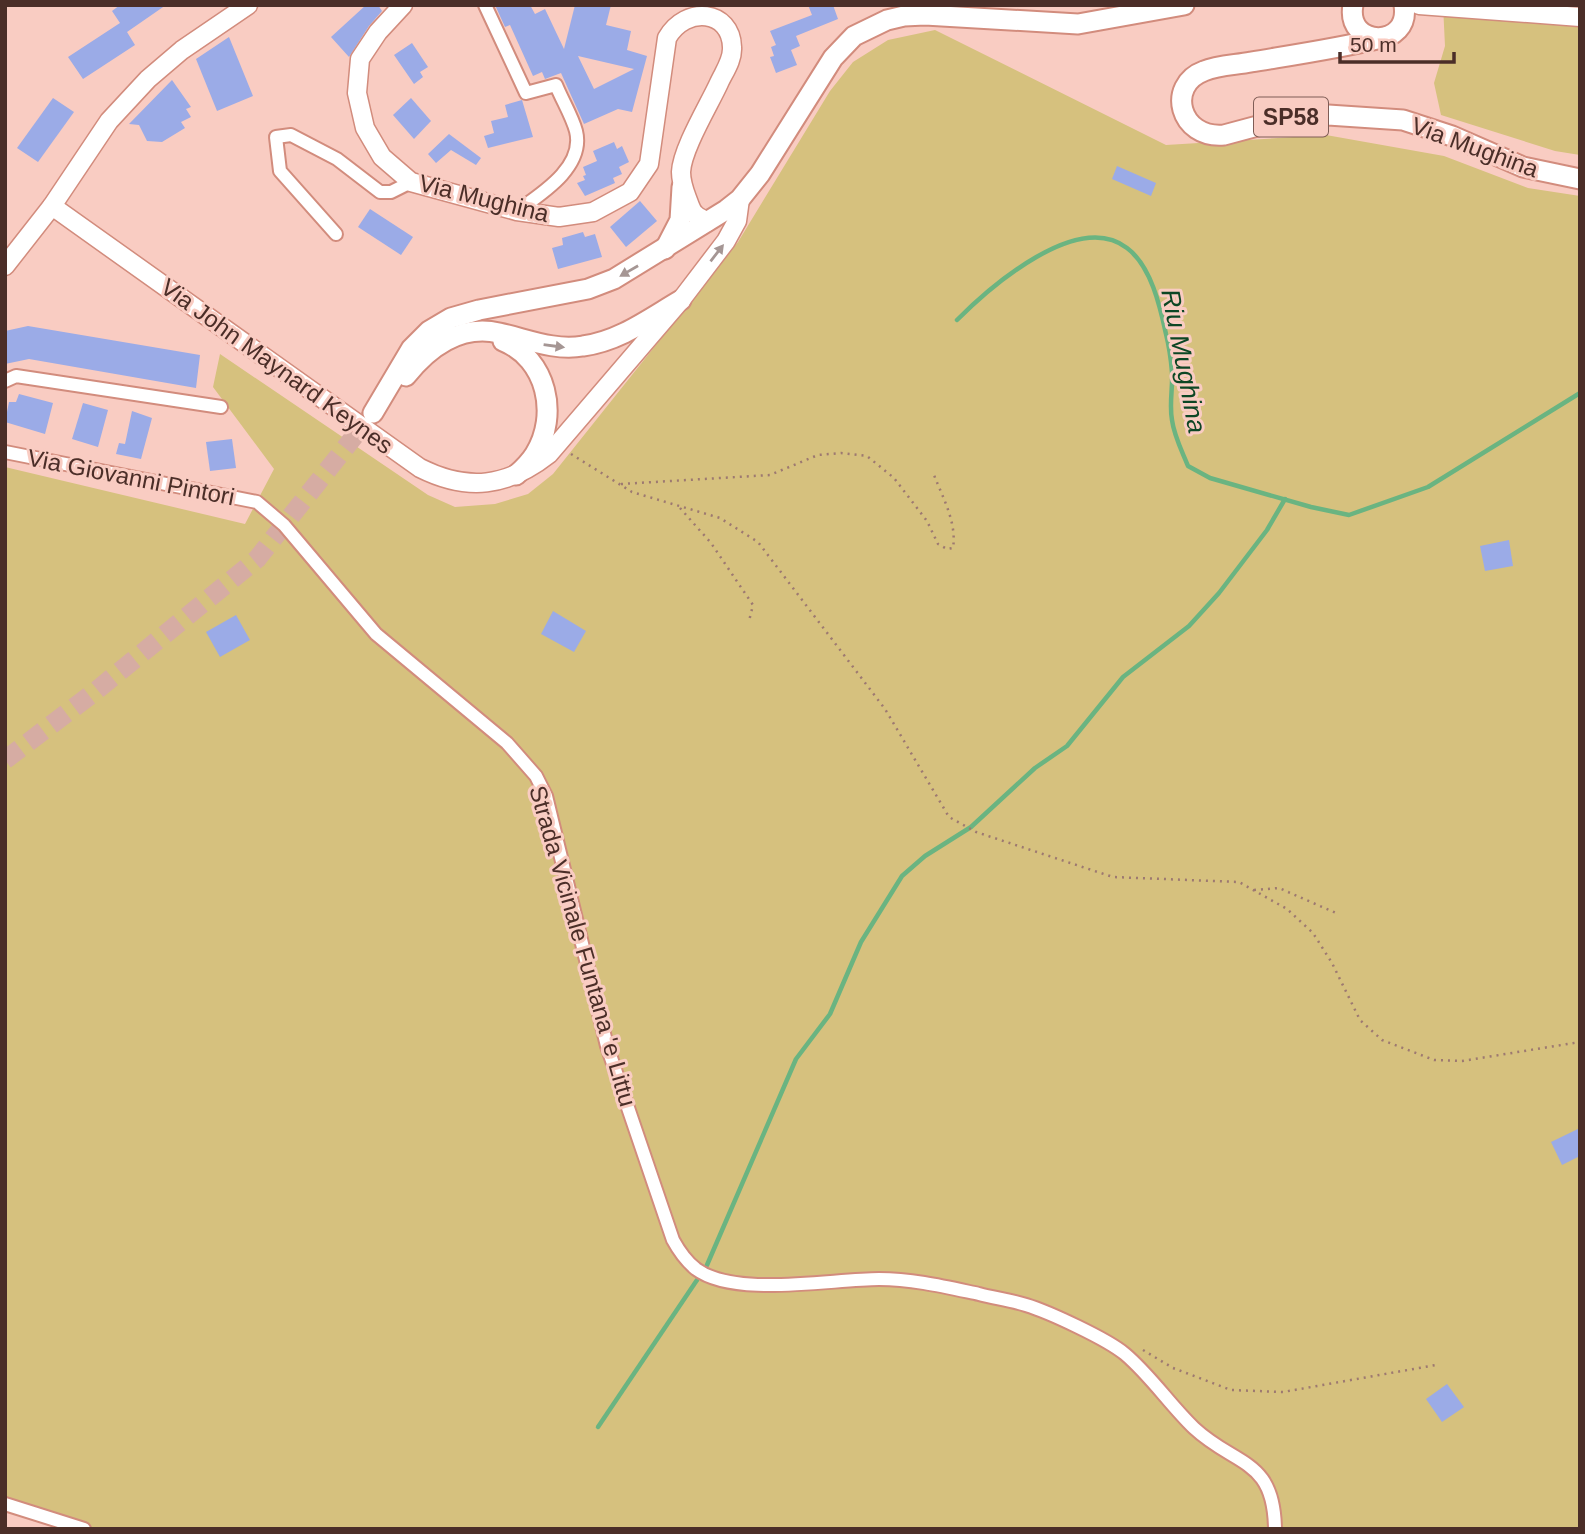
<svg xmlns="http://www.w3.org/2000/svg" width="1585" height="1534" font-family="Helvetica,sans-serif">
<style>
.green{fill:#d6c17e}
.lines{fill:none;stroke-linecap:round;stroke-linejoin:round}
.stream{stroke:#6ab481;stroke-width:4.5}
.building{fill:#9babe7;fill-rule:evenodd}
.primary-tunnel{stroke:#d6aca3;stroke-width:19;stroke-dasharray:19 10;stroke-linecap:butt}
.street-casing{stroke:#d28c7d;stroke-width:16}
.secondary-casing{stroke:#d28c7d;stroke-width:21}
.primary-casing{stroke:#d28c7d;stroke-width:23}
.path{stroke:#9d7971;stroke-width:2.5;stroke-dasharray:2 5;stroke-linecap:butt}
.street{stroke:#fff;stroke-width:12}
.secondary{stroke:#fff;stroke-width:18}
.primary{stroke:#fff;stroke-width:19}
.oneway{fill:#a59694}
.labels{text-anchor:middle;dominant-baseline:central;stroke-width:6;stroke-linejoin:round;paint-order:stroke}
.shield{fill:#f9ccc2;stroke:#7f5d56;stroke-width:2}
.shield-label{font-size:23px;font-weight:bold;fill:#4b2e28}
.street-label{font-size:24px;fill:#4b2e28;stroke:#f9ccc2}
.water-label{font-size:26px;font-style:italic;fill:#0c4624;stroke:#f9ccc2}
</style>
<rect width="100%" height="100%" fill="#f9ccc2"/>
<g class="green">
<path d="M 1443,5 L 1580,5 L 1580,155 L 1555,151 L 1441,115 L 1434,83 L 1445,46 Z"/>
<path d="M 935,30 L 1166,145 L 1326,135 L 1444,156 L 1528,188 L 1580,196 L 1580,1529 L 84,1529 L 5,1504 L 5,467 L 245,524 L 274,469 L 213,387 L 220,354 L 428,495 L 455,507 L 495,504 L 528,494 L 553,474 L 738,242 L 830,91 L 853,62 L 888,40 Z"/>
</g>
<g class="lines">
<g class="stream">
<path d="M 957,320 C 991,286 1078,210 1127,248 C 1151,266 1160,306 1166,334 C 1169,346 1171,360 1172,372 C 1173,388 1169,404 1172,420 C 1174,436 1182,451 1188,466 L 1210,478 L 1311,507 L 1349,515 L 1428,487 L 1580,393"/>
<path d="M 707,1265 L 796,1059 L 830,1014 L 861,942 L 902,876 L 925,856 L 971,827 L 1035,768 L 1067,746 L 1123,677 L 1189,626 L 1219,593 L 1267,530 L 1285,499"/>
<path d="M 598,1427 L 697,1280"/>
</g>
</g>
<g class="building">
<path d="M 120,5 L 166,5 L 127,32 L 135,45 L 83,79 L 68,57 L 120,23 L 112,11 Z"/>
<path d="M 366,5 L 378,5 L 382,11 L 369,26 L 349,57 L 331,37 Z"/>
<path d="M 495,5 L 530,5 L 535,14 L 545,9 L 564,49 L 575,5 L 611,5 L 606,25 L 631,31 L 627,50 L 647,56 L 632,112 L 618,109 L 584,124 L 561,73 L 545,79 L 542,72 L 533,76 L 510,25 L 505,27 ZM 578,56 L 634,69 L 594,89 Z"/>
<path d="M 808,5 L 833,5 L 838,19 L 796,36 L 800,46 L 791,50 L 797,65 L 776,73 L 770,57 L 774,56 L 771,47 L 776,45 L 770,31 L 812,15 Z"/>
<path d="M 229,37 L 253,96 L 217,111 L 196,59 Z"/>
<path d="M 412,43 L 428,67 L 420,72 L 423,77 L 414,84 L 394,55 Z"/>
<path d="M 172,80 L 191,107 L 186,109 L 191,117 L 181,122 L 185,128 L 162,142 L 147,141 L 139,125 L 129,124 Z"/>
<path d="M 53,98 L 74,112 L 38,162 L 17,148 Z"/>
<path d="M 411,98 L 431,121 L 414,139 L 393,115 Z"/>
<path d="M 522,100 L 533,137 L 488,148 L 484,136 L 494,133 L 491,121 L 508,117 L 505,105 Z"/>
<path d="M 449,134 L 481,158 L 476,165 L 451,150 L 436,163 L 428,154 Z"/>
<path d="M 614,142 L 617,149 L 622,146 L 629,162 L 619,167 L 622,174 L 613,178 L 615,183 L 585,196 L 577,183 L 585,180 L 583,176 L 586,175 L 583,167 L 597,161 L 593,151 Z"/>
<path d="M 1117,166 L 1156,183 L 1151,196 L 1112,179 Z"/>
<path d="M 640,201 L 657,221 L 626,247 L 610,227 Z"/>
<path d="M 370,209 L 413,237 L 401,255 L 358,227 Z"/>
<path d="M 583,232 L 585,237 L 595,234 L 602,257 L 558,269 L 552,248 L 563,245 L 562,238 Z"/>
<path d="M 28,326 L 200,355 L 196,388 L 29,359 L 5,364 L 5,331 Z"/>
<path d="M 19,394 L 53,403 L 45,434 L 5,422 L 9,402 L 16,402 Z"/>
<path d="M 83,403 L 108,410 L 98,447 L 72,439 Z"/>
<path d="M 132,411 L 152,418 L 141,459 L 116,454 L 119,443 L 125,444 Z"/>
<path d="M 232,439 L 236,468 L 210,471 L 206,442 Z"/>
<path d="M 1509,540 L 1513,566 L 1485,571 L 1480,546 Z"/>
<path d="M 553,611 L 586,631 L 574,652 L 541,634 Z"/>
<path d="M 236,615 L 250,640 L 220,657 L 206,632 Z"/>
<path d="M 1580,1128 L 1580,1156 L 1562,1165 L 1551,1142 Z"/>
<path d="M 1447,1384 L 1464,1407 L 1442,1422 L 1426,1399 Z"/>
</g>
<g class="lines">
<path class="primary-tunnel" d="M 5,760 L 97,690 L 257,559 L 372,414"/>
<defs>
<g id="street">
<path d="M 485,5 L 526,93 L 556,85 C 562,100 572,116 576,131 C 585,167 541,194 517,211"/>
<path d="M 336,234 L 280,171 L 276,137 L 291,135 L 337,159 L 380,192 L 391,192 L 411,182"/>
<path d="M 5,381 L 16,376 L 221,407"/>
<path d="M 5,452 L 257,502 L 284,525 L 376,634 L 507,743 L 536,776 L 546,796 L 607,1046 L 673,1240 C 679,1251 686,1261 696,1269 C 735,1298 831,1279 879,1279 C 913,1279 946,1287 979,1294 C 994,1298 1010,1300 1026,1305 C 1049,1312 1107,1339 1125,1354 C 1151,1376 1170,1405 1194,1428 C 1236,1467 1274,1458 1275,1529"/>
<path d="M 5,1504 L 84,1529"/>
</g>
<g id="secondary">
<path d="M 403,5 L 378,32 L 360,59 L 357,93 L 365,128 L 382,157 L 411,182 L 517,211 L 559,217 L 593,212 L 630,192 L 649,164 L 667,38 C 686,5 731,10 732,47 C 733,60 724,72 719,83 C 709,105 682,149 681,172 C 681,182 684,190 687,198 C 689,203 691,210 694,213 C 697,217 703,219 707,222"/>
<path d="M 1419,5 L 1580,17"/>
<path d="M 52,206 L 420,468 C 468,492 507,487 549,454 L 681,300 L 726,241 L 737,221 L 740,199"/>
<path d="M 5,266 L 52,206 L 109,121 L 148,79 L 182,50 L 248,5"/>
</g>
<g id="primary">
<path d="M 1353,5 C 1345,48 1411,49 1404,5"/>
<path d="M 1377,39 C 1335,49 1293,55 1251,62 C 1236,65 1218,65 1204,71 C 1166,85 1179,139 1224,135 L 1291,117 L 1328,115 L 1403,120 L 1452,136 L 1523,167 L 1580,179"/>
<path d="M 665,249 L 680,220 L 682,187"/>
<path d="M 503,341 C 547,359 559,415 535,454 C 530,462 523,469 516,475"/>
<path d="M 406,376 C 428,348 460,324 499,333 C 527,339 554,351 583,346 C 620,341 650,318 681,300"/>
<path d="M 373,413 L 411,349 L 429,331 L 451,318 L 479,310 L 588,289 L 614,279 L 726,210 L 740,199 L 760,174 L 833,58 L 854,36 L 887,20 L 904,16 L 925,15 L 1078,24 L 1184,5"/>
</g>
</defs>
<use href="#street" class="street-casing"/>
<use href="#secondary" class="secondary-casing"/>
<use href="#primary" class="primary-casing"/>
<g class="path">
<path d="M 571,454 L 632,492 L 720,518 L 758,542 L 885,709 L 949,817 L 976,832 L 1113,877 L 1239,882 L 1287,909 L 1313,933 L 1332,963 L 1360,1020 L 1382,1040 L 1434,1060 L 1462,1061 L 1580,1042"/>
<path d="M 621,484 L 770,475 L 818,455 L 841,453 L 867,456 L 894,478 L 927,521 L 938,544 L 947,549 L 953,548 C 957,523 943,498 934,475"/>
<path d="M 680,508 L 711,543 L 753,605 L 749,621"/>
<path d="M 1254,890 L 1279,888 L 1336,913"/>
<path d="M 1143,1350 L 1173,1368 L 1231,1390 L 1283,1392 L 1436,1365"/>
</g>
<use href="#street" class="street"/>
<use href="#secondary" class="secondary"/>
<use href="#primary" class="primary"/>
</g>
<defs><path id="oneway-solid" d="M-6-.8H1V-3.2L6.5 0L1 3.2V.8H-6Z" transform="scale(1.75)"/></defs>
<g class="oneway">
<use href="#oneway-solid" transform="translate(717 253) rotate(-52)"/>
<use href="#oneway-solid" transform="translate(629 271) rotate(150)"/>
<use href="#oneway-solid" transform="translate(554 346) rotate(8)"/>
</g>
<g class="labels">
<rect class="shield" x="1254" y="97.5" width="74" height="39" rx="5"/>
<g class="shield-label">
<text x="1291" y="117">SP58</text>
</g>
<g class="street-label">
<text transform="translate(1475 147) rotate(20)">Via Mughina</text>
<text transform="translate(484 198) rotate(14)">Via Mughina</text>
<text transform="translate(277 366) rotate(36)">Via John Maynard Keynes</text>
<text transform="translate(131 477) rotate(11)">Via Giovanni Pintori</text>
<text transform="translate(583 946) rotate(74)">Strada Vicinale Funtana 'e Littu</text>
</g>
<g class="water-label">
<text transform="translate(1184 361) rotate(79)">Riu Mughina</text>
</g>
</g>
<rect width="1585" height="1534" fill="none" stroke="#4b2e28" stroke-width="14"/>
<path d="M1340 52v10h114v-10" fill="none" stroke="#4b2e28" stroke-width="3.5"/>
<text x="1350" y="52" font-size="21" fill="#4b2e28" stroke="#f9ccc2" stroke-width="5" paint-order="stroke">50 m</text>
</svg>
